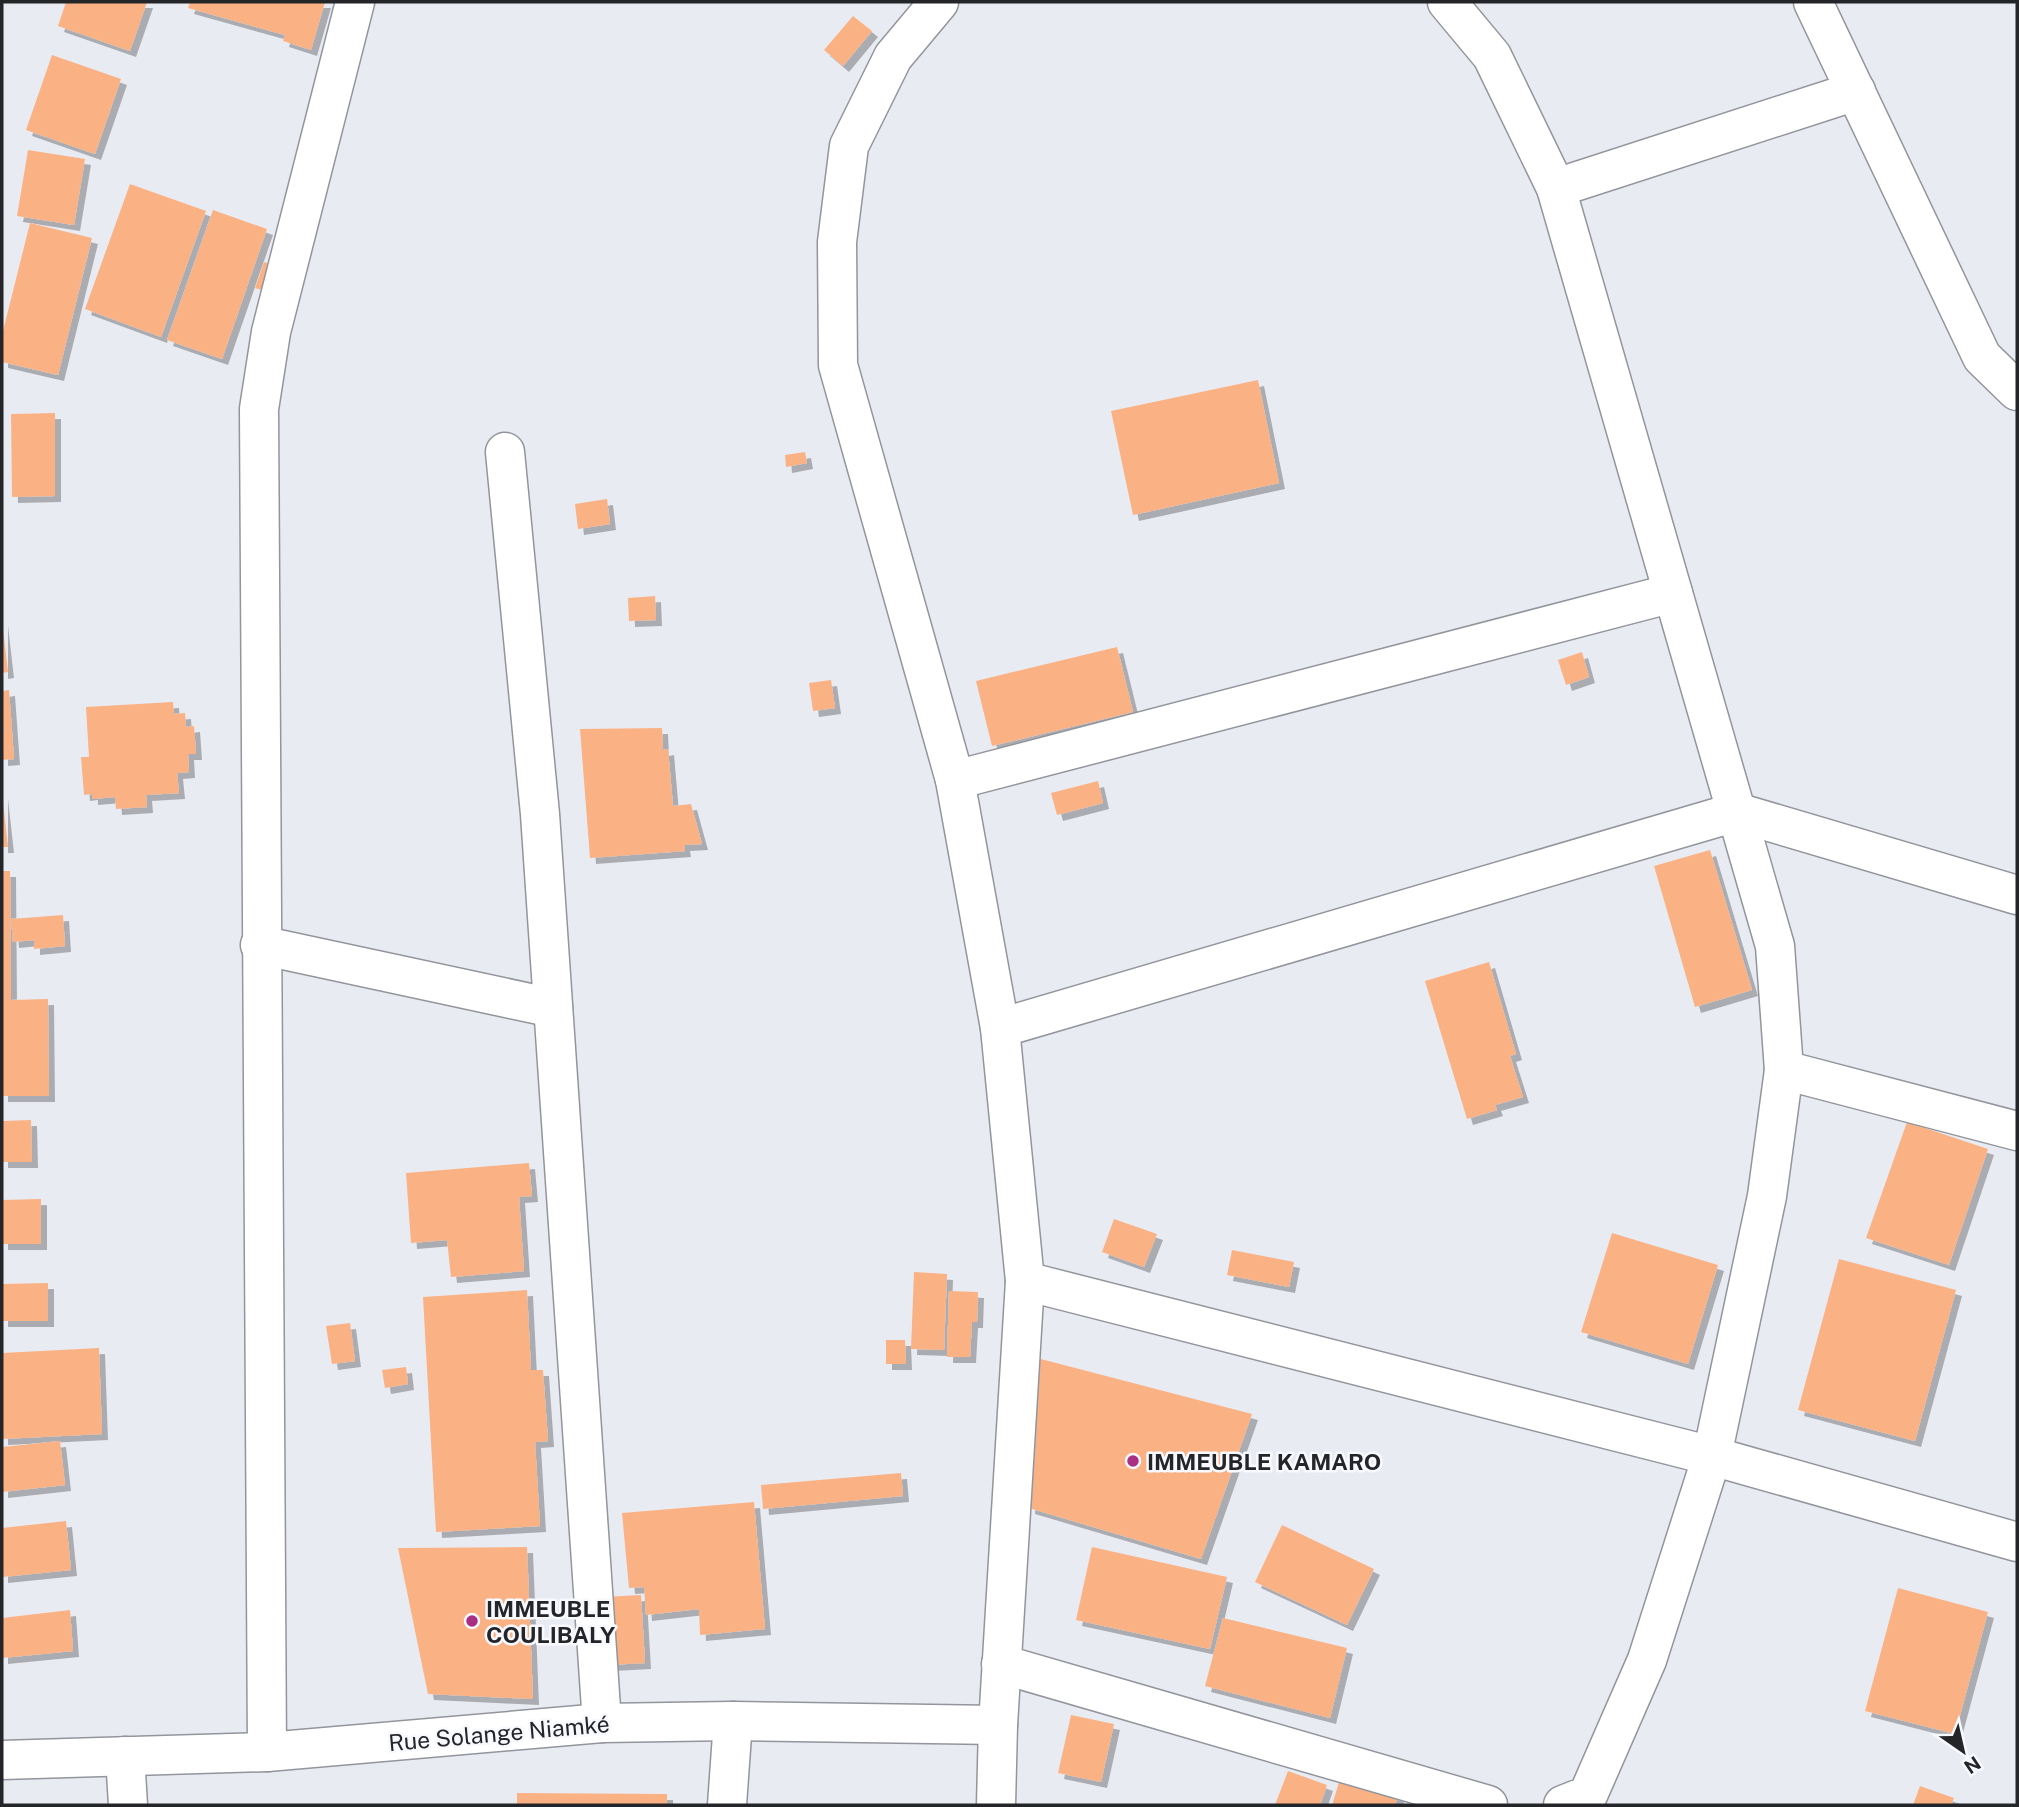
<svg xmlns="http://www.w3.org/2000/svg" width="2019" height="1807" font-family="'Public Sans',sans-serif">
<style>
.building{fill:#fab285;filter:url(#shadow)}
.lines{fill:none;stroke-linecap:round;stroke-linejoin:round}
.minor-casing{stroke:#93959c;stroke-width:41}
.minor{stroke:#fff;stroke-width:38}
.poi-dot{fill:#a82f84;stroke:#f8f9fe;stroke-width:2.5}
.labels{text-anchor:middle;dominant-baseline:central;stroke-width:5;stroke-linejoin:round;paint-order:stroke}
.poi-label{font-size:23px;font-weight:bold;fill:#242528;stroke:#f8f9fe;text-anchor:start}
.street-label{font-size:23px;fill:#242528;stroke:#f8f9fe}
</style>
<defs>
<filter id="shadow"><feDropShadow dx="6" dy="6" stdDeviation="0" flood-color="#0004"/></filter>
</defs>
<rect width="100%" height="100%" fill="#e9ebf3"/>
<g class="building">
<path d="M 66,2 L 147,2 L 130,51 L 58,26 Z"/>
<path d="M 190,2 L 325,2 L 311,50 L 283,41 L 285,35 L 188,8 Z"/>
<path d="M 853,16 L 872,31 L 843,66 L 824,50 Z"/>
<path d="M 52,55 L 121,79 L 95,154 L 26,130 Z"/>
<path d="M 28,150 L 85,159 L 74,225 L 17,216 Z"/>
<path d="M 130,184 L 206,211 L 161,337 L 85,309 Z"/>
<path d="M 213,210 L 267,229 L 222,359 L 167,340 Z"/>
<path d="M 30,223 L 92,238 L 58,375 L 2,362 L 2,335 Z"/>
<path d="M 264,262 L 280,267 L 272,293 L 255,288 Z"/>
<path d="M 1258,380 L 1279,483 L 1133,515 L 1111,411 Z"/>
<path d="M 55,413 L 55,496 L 12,497 L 11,414 Z"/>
<path d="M 805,452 L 807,463 L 786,467 L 785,455 Z"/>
<path d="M 607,499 L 610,524 L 578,529 L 575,504 Z"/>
<path d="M 655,596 L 656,620 L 629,621 L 628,598 Z"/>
<path d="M 2,620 L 8,672 L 2,673 Z"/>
<path d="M 1117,647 L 1133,712 L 992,746 L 976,681 Z"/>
<path d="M 1582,652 L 1589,677 L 1566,685 L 1558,660 Z"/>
<path d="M 831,680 L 835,708 L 813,711 L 809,683 Z"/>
<path d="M 9,690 L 14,759 L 2,760 L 2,691 Z"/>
<path d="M 173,702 L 174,714 L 185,713 L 186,727 L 194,726 L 196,754 L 188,754 L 189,772 L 177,773 L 179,793 L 146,795 L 147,807 L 116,809 L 115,797 L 92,799 L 92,794 L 84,795 L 81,757 L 89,757 L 86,707 Z"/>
<path d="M 662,728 L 663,750 L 668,749 L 673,806 L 691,804 L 702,844 L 684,845 L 685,851 L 590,858 L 580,729 Z"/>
<path d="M 1098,781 L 1103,803 L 1057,815 L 1051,793 Z"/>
<path d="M 2,793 L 8,847 L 2,847 Z"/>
<path d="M 1710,850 L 1752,990 L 1695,1007 L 1654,866 Z"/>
<path d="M 2,871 L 10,871 L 11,1000 L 48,999 L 49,1096 L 2,1096 Z"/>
<path d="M 63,915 L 65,946 L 34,949 L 34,940 L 13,942 L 11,919 Z"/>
<path d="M 1489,962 L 1516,1054 L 1510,1056 L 1523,1097 L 1495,1105 L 1497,1110 L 1467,1119 L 1425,981 Z"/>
<path d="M 31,1120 L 32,1162 L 2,1162 L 2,1121 Z"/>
<path d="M 1907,1122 L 1988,1149 L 1949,1265 L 1866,1238 Z"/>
<path d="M 529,1163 L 532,1196 L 519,1197 L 524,1271 L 451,1277 L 447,1240 L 411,1243 L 406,1173 Z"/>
<path d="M 41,1199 L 41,1244 L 2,1244 L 2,1200 Z"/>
<path d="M 1114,1219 L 1157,1234 L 1144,1267 L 1102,1252 Z"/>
<path d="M 1612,1233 L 1718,1265 L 1688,1364 L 1581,1332 Z"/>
<path d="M 1232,1250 L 1294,1262 L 1289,1287 L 1227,1275 Z"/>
<path d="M 1839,1259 L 1956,1290 L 1915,1441 L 1798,1410 Z"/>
<path d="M 914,1272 L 947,1274 L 944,1350 L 911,1349 Z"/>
<path d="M 48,1283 L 48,1321 L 2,1321 L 2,1284 Z"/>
<path d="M 527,1290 L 531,1370 L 543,1370 L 548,1441 L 535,1442 L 540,1526 L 436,1532 L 423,1297 Z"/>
<path d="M 949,1291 L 978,1292 L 977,1322 L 972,1322 L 970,1357 L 947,1357 Z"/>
<path d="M 350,1323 L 355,1361 L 332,1364 L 326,1326 Z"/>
<path d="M 886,1340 L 905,1340 L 906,1364 L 886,1364 Z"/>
<path d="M 99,1348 L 102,1434 L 2,1439 L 2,1353 Z"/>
<path d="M 1037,1358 L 1252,1414 L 1201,1559 L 1029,1508 Z"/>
<path d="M 406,1367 L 408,1384 L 385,1388 L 382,1370 Z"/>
<path d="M 60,1441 L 65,1485 L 2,1492 L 2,1447 Z"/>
<path d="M 901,1473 L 903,1496 L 763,1509 L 761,1485 Z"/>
<path d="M 754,1502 L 765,1629 L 700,1635 L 699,1609 L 646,1615 L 644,1587 L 629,1588 L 622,1513 Z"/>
<path d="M 66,1521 L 71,1570 L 2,1577 L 2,1528 Z"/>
<path d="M 1282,1525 L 1374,1569 L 1347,1625 L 1255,1582 Z"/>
<path d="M 527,1547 L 533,1699 L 428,1694 L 398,1548 Z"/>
<path d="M 1092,1547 L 1227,1577 L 1210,1649 L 1076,1620 Z"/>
<path d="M 1898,1588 L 1988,1612 L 1955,1734 L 1865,1711 Z"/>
<path d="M 641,1595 L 645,1663 L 608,1665 L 604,1597 Z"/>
<path d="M 70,1610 L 73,1651 L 2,1658 L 2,1618 Z"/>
<path d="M 1223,1618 L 1347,1648 L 1330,1718 L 1205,1686 Z"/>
<path d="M 1071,1715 L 1114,1724 L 1101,1782 L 1058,1773 Z"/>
<path d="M 1288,1771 L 1327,1785 L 1320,1805 L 1275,1805 Z"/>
<path d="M 1340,1779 L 1398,1796 L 1395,1805 L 1332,1805 Z"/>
<path d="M 1920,1786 L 1954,1798 L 1951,1805 L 1913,1805 Z"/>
<path d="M 517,1793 L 667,1794 L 667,1805 L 517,1805 Z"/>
</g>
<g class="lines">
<defs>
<g id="minor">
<path d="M 939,2 L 893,57 L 849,146 L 837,242 L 838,365 L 955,780 L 1000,1028 L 1025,1281 L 998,1725 L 996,1805"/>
<path d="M 1447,2 L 1492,56 L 1556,188 L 1775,946 L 1784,1070 L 1767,1196 L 1712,1456 L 1647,1660 L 1588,1795 L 1563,1805"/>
<path d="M 1813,2 L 1982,357 L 2017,391"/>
<path d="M 1556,188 L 1856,91"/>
<path d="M 505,452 L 540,814 L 602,1723"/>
<path d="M 955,780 L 1673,593"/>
<path d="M 260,945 L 553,1008"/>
<path d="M 1000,1028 L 1736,812 L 2017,895"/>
<path d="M 1784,1070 L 2017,1131"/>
<path d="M 1025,1281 L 1712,1456 L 2017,1542"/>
<path d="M 1001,1664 L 1488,1805"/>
<path d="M 267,1752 L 259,409 L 271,332 L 355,2"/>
<path d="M 125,1756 L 128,1805"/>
<path d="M 2,1760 L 267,1752 L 602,1723 L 733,1721 L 998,1725"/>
<path d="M 727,1805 L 733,1721"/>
</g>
</defs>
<use href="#minor" class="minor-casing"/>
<use href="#minor" class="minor"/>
</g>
<g class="poi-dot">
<circle cx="1133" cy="1461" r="7"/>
<circle cx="472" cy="1621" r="7"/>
</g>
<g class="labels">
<g class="poi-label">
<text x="1147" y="1461">IMMEUBLE KAMARO</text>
<text x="486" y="1608">IMMEUBLE<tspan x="486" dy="26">COULIBALY</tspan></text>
</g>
<g class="street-label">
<text transform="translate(499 1733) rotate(-5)">Rue Solange Niamké</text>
</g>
</g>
<rect width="2019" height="1807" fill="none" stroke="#242528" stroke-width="7"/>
<g transform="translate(1963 1751) rotate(146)" stroke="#f8f9fe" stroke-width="5" paint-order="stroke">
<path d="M0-5L12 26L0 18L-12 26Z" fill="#242528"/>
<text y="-10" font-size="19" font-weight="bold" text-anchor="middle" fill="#242528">N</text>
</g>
</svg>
